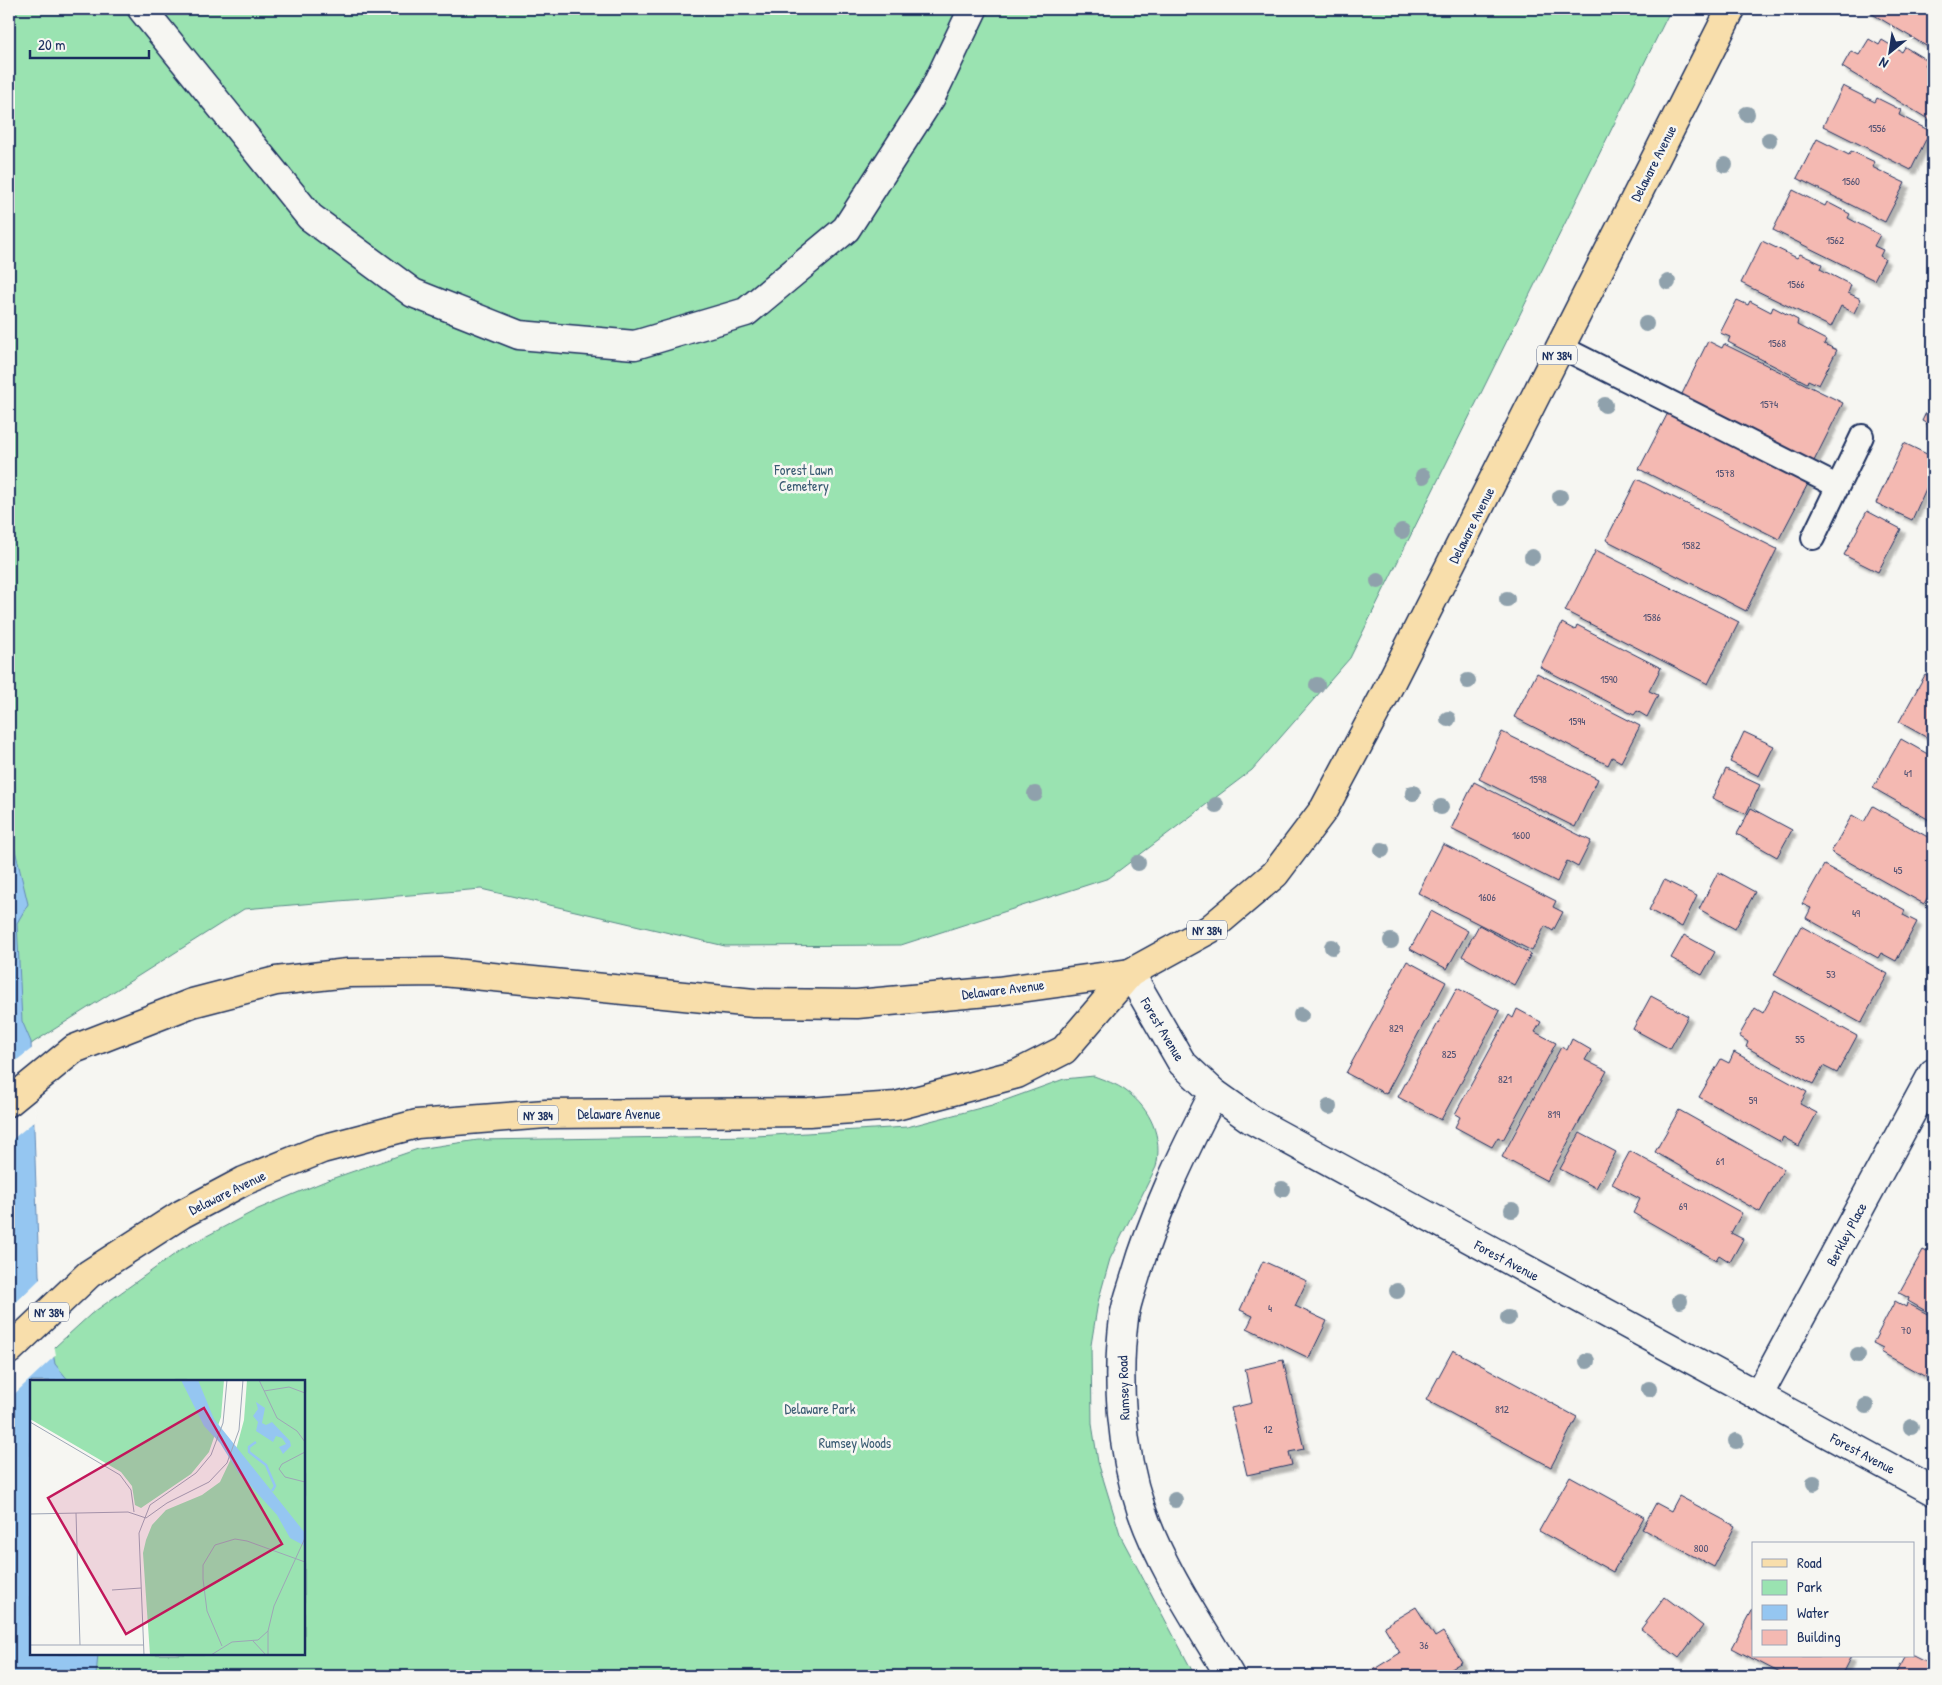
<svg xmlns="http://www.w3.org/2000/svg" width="1942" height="1685" font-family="'Patrick Hand',sans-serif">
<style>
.green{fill:#9ae3b1;stroke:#5a8988;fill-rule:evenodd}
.water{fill:#95c6f1;stroke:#648ab6}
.pier{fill:#f6f6f2}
.building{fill:#f4b9b2;stroke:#1b2f5e;filter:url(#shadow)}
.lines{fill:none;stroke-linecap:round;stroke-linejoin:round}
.lane-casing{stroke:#1b2f5e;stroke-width:26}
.street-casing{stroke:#1b2f5e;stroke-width:31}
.secondary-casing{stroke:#1b2f5e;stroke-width:31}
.primary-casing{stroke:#1b2f5e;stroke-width:31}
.lane{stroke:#f6f6f2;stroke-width:22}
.street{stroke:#f6f6f2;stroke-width:28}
.secondary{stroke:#f6f6f2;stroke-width:28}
.primary{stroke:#f8deab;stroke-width:28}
.tree{fill:#8fa1ac}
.labels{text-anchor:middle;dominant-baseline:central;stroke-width:5;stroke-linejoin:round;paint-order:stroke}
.number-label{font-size:11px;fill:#515273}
.shield{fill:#f6f6f2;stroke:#5d6b8a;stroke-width:1}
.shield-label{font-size:12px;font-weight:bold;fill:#1b2f5e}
.street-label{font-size:14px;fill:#1b2f5e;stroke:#f6f6f2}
.park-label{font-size:14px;fill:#3b5c73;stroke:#f6f6f2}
.inset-river{fill:none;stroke:#95c6f1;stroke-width:2.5}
.inset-road{fill:none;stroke:#9ea6b7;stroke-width:1}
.view{fill:#c2185b;fill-opacity:0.15;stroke:#c2185b;stroke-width:2.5}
.inset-edge{fill:none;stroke:#1b2f5e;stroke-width:2.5}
</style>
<defs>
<filter id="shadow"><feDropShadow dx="4.5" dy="4.5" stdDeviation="1" flood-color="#0004"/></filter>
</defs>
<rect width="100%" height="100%" fill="#f6f6f2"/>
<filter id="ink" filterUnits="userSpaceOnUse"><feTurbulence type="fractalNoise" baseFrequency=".02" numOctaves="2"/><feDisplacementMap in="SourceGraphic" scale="10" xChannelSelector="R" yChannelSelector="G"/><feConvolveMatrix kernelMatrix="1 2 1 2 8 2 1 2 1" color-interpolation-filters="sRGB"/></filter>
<g filter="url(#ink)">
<g class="green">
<path d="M 9,9 L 1671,9 L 1350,658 L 1252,770 L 1109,878 L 901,945 L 725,946 L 481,889 L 244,909 L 34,1042 L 9,1061 Z"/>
<path d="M 1094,1076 C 1104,1080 1117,1084 1126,1091 C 1151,1109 1163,1138 1156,1167 L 1110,1259 L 1098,1302 L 1091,1345 L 1092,1424 L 1098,1462 L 1121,1537 L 1195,1676 L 9,1676 L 20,1379 L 91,1314 L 182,1249 L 258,1209 L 328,1180 L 418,1149 L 478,1140 L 756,1136 L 907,1127 L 992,1105 L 1064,1079 ZM 31,1381 L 304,1381 L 304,1654 L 31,1654 Z"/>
</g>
<path class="water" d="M 9,825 L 28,904 L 17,923 L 22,1021 L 31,1042 L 39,1275 L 55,1364 L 69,1381 L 31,1381 L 31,1654 L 98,1654 L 96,1676 L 9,1676 Z"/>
<g class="pier">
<path d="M 34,1047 L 36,1120 L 9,1142 L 9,1066 Z"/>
<path d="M 42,1277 L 56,1355 L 9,1399 L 9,1309 Z"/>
</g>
<g class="building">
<path d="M 1871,9 L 1933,9 L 1933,50 L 1869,12 Z"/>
<path d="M 1869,39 L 1879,45 L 1882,40 L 1902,52 L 1905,47 L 1928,61 L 1925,65 L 1933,70 L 1933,122 L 1842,67 L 1851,51 L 1859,55 Z"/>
<path d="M 1843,86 L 1875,102 L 1877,98 L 1901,110 L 1899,115 L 1930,131 L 1911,170 L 1823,126 Z"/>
<path d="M 1817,139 L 1849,155 L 1851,151 L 1875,162 L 1872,167 L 1905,183 L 1885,222 L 1797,178 Z"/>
<path d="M 1793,190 L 1825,206 L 1827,202 L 1850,214 L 1848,218 L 1880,235 L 1874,246 L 1883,250 L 1880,256 L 1885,259 L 1874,280 L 1773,230 Z"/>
<path d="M 1762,241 L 1797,258 L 1800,254 L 1822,264 L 1820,269 L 1851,285 L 1848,293 L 1861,299 L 1854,313 L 1841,306 L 1831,327 L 1741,283 Z"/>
<path d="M 1737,300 L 1748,305 L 1750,301 L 1771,312 L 1773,307 L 1798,320 L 1797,325 L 1826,340 L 1824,344 L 1837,350 L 1819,385 L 1808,380 L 1807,383 L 1728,342 L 1730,337 L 1720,333 Z"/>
<path d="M 1708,341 L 1722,348 L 1724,344 L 1843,403 L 1811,467 L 1681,396 Z"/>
<path d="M 1933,398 L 1933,427 L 1922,421 Z"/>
<path d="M 1671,407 L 1811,478 L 1779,539 L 1639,469 Z"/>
<path d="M 1904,443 L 1933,457 L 1933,473 L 1912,520 L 1876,503 Z"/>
<path d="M 1637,479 L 1777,549 L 1746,611 L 1606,540 Z"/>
<path d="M 1867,511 L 1901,529 L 1878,572 L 1844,555 Z"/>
<path d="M 1596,550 L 1739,622 L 1708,684 L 1565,611 Z"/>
<path d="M 1562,623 L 1575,630 L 1577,625 L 1661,668 L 1649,691 L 1658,695 L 1647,717 L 1637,711 L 1634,715 L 1540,667 Z"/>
<path d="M 1537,673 L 1640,726 L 1621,762 L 1612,757 L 1608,765 L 1514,717 Z"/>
<path d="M 1925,675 L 1933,680 L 1933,741 L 1899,722 Z"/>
<path d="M 1502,732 L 1598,779 L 1575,827 L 1479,779 Z"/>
<path d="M 1744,732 L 1774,746 L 1759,776 L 1730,762 Z"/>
<path d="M 1901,739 L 1933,757 L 1933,822 L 1873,788 Z"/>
<path d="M 1726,769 L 1760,785 L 1746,814 L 1712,798 Z"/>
<path d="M 1474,782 L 1591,841 L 1578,867 L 1567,861 L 1557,882 L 1451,829 Z"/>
<path d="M 1873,806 L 1933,840 L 1933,887 L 1924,904 L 1831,852 L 1852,815 L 1864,822 Z"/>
<path d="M 1751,808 L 1792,830 L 1777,857 L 1737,834 Z"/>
<path d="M 1443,844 L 1556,901 L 1553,907 L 1563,912 L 1553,931 L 1545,926 L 1532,951 L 1418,893 Z"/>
<path d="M 1824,865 L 1905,910 L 1903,915 L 1917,922 L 1896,961 L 1881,953 L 1878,958 L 1806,918 L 1811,908 L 1802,904 Z"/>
<path d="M 1718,872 L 1755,892 L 1735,929 L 1699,909 Z"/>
<path d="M 1664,880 L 1697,896 L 1682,927 L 1649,910 Z"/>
<path d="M 1431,911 L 1468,931 L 1447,969 L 1410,949 Z"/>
<path d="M 1479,925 L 1531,954 L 1514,985 L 1462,956 Z"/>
<path d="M 1801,926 L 1888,974 L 1861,1023 L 1774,975 Z"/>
<path d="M 1684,935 L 1715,952 L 1702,975 L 1671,958 Z"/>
<path d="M 1407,961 L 1446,982 L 1386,1094 L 1346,1073 Z"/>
<path d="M 1457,988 L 1500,1011 L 1441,1120 L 1398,1097 Z"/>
<path d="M 1775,991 L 1857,1036 L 1837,1073 L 1823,1066 L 1813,1084 L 1746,1047 L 1748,1042 L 1739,1036 L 1755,1008 L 1763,1013 Z"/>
<path d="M 1651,996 L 1688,1016 L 1670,1049 L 1633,1029 Z"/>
<path d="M 1517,1009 L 1541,1022 L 1535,1032 L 1556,1043 L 1503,1140 L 1498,1137 L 1492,1147 L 1455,1127 L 1460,1117 L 1455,1114 L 1509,1015 L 1513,1018 Z"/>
<path d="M 1572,1039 L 1591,1050 L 1585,1060 L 1607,1071 L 1547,1181 L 1502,1157 L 1561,1047 L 1567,1050 Z"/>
<path d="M 1734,1052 L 1807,1092 L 1800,1104 L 1817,1113 L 1799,1146 L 1783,1137 L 1781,1142 L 1699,1097 L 1721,1059 L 1729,1063 Z"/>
<path d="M 1679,1110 L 1784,1169 L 1760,1212 L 1655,1152 Z"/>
<path d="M 1580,1133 L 1616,1152 L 1596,1188 L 1560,1169 Z"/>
<path d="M 1630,1151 L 1742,1213 L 1731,1233 L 1743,1239 L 1730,1262 L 1719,1255 L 1716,1260 L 1633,1213 L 1640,1199 L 1612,1184 Z"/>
<path d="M 1923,1250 L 1933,1255 L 1933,1315 L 1908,1301 L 1909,1298 L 1899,1293 Z"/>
<path d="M 1263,1261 L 1307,1281 L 1295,1306 L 1327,1321 L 1309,1358 L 1247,1328 L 1253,1316 L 1240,1310 Z"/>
<path d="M 1895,1301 L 1906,1307 L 1907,1303 L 1933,1317 L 1933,1381 L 1881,1352 L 1883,1348 L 1873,1343 Z"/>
<path d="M 1453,1350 L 1577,1417 L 1551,1467 L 1426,1400 Z"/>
<path d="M 1283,1360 L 1304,1449 L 1289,1452 L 1292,1465 L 1247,1475 L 1231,1408 L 1252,1403 L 1245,1369 Z"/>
<path d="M 1570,1476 L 1644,1517 L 1613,1572 L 1539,1531 Z"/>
<path d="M 1679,1496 L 1735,1526 L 1714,1567 L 1642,1529 L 1656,1503 L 1671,1511 Z"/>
<path d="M 1665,1597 L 1703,1626 L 1679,1658 L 1641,1629 Z"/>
<path d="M 1416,1607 L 1435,1637 L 1443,1632 L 1462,1662 L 1439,1676 L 1363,1676 L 1400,1653 L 1384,1626 Z"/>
<path d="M 1753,1609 L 1753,1656 L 1851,1656 L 1841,1676 L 1781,1676 L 1782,1674 L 1732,1648 Z"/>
<path d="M 1913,1655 L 1933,1665 L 1933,1676 L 1895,1676 L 1906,1656 Z"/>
<path d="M 845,1671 L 891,1676 L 844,1676 Z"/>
</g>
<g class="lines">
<defs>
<g id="lane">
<path d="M 1561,347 L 1837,486"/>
<path d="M 1813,538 L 1862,436"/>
</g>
<g id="street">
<path d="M 142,9 L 310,217 L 413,293 L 519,335 L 635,345 L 746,312 L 846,229 L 931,97 L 973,9"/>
<path d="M 1214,1093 C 1183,1153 1154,1213 1135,1278 C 1131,1291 1126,1304 1124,1318 C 1116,1380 1121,1449 1141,1509 C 1161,1568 1199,1623 1230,1676"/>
<path d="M 1758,1396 L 1933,1073"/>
</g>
<path id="secondary" d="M 1130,973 L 1182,1063 L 1214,1093 L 1252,1120 L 1933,1491"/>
<g id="primary">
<path d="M 9,1102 L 74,1049 L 192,1003 L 276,981 L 348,973 L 443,972 L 754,1003 L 857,1004 L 998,991 L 1130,973 L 1210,929 L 1275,874 L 1324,809 L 1382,700 L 1731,9"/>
<path d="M 9,1350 L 89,1274 L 182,1214 L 244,1181 L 322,1149 L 417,1124 L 546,1114 L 809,1112 L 896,1106 L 1017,1074 L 1064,1050 L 1130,973"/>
</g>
</defs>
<use href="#lane" class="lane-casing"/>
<use href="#street" class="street-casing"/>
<use href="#secondary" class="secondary-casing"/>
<use href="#primary" class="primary-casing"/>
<use href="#lane" class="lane"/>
<use href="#street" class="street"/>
<use href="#secondary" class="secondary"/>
<use href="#primary" class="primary"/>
</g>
<g class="tree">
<circle cx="1747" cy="114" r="8"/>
<circle cx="1769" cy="140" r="8"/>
<circle cx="1725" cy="165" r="8"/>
<circle cx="1668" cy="282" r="8"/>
<circle cx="1646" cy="324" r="8"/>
<circle cx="1605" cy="405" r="8"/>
<circle cx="1423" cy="476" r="8"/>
<circle cx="1560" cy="497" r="8"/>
<circle cx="1402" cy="531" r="8"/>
<circle cx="1532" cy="557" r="8"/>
<circle cx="1378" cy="581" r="8"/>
<circle cx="1507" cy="599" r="8"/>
<circle cx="1468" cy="681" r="8"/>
<circle cx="1317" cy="685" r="8"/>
<circle cx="1448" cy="719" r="8"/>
<circle cx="1413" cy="793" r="8"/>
<circle cx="1035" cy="794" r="8"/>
<circle cx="1216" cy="805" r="8"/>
<circle cx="1441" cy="807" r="8"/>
<circle cx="1382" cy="850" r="8"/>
<circle cx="1138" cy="863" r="8"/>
<circle cx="1391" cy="941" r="8"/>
<circle cx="1332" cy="947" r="8"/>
<circle cx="1301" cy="1015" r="8"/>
<circle cx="1329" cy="1107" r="8"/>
<circle cx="1282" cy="1189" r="8"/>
<circle cx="1512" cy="1210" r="8"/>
<circle cx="1397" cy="1291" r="8"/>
<circle cx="1680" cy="1301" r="8"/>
<circle cx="1508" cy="1318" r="8"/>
<circle cx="1858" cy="1355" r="8"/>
<circle cx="1587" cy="1361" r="8"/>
<circle cx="1649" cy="1389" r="8"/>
<circle cx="1866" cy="1406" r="8"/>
<circle cx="1911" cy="1427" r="8"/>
<circle cx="1736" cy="1441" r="8"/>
<circle cx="1814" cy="1483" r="8"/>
<circle cx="1175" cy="1500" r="8"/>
</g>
</g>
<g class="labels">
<g class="number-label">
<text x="1877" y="128">1556</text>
<text x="1851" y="181">1560</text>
<text x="1835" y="240">1562</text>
<text x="1796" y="284">1566</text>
<text x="1777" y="343">1568</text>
<text x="1769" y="404">1574</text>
<text x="1725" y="473">1578</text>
<text x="1691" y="545">1582</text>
<text x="1652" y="617">1586</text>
<text x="1609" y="679">1590</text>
<text x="1577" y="721">1594</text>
<text x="1908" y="773">41</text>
<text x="1538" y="779">1598</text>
<text x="1521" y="835">1600</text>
<text x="1898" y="870">45</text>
<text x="1487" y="897">1606</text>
<text x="1856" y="913">49</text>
<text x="1831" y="974">53</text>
<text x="1396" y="1028">829</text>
<text x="1800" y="1039">55</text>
<text x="1449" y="1054">825</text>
<text x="1505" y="1079">821</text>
<text x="1753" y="1100">59</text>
<text x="1554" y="1114">819</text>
<text x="1720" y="1161">61</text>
<text x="1683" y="1206">69</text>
<text x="1270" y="1308">4</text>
<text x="1906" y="1330">70</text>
<text x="1502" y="1409">812</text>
<text x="1268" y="1429">12</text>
<text x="1701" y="1548">800</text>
<text x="1424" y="1645">36</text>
</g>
<g class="shield">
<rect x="1537" y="345.5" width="40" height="19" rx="4"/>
<rect x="1187" y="920.5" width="40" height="19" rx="4"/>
<rect x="518" y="1105.5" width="40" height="19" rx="4"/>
<rect x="29" y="1302.5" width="40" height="19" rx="4"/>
</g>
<g class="shield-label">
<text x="1557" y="355">NY 384</text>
<text x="1207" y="930">NY 384</text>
<text x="538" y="1115">NY 384</text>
<text x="49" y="1312">NY 384</text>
</g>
<g class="street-label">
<text transform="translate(1653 163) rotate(-63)">Delaware Avenue</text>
<text transform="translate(1471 525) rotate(-63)">Delaware Avenue</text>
<text transform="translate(1003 989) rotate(-7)">Delaware Avenue</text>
<text transform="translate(1163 1029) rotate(59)">Forest Avenue</text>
<text x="619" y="1113">Delaware Avenue</text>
<text transform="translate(227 1192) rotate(-26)">Delaware Avenue</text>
<text transform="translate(1846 1234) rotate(-62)">Berkley Place</text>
<text transform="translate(1507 1260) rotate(28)">Forest Avenue</text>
<text transform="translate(1123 1388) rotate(-92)">Rumsey Road</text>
<text transform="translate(1863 1453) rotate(28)">Forest Avenue</text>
</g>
<g class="park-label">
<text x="804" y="469">Forest Lawn<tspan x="804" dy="16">Cemetery</tspan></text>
<text x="820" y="1408">Delaware Park</text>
<text x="855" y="1442">Rumsey Woods</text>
</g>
</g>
<g transform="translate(30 1380)">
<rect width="275" height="275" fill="#f6f6f2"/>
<path d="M 0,0 L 194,0 L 191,37 L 179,72 L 161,94 L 111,128 L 105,125 L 102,106 L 91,92 L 0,39 ZM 217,0 L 275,0 L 275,275 L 120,275 L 113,173 L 116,160 L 122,145 L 136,130 L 172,115 L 190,102 L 207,66 L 214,40 Z" fill="#9ae3b1"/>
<path d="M 151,0 L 168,0 L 184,39 L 275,153 L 275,166 L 260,158 L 247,135 L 208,92 L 190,63 L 174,46 ZM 226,22 L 235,28 L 232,43 L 236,45 L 242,42 L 260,61 L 261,66 L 253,74 L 249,67 L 256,64 L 252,58 L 246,56 L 243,62 L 226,51 L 228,42 L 223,36 L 228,29 Z" fill="#95c6f1"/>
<path class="inset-river" d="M 226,62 L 219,67 L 219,72 L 236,85 L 245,106 L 242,111"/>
<path class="inset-road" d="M 229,0 L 247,38 L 267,51 L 275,62M 234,11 L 259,7 L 275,13M 0,42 L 90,95 L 101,110 L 104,132M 275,72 L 252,84 L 249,89 L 255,97 L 275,102M 275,81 L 275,97M 46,133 L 50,265M 0,134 L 98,132 L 116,138M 116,138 L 137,123 L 179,102 L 197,83 L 209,50 L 213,0M 82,210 L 111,208M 223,261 L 236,275M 0,265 L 114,265M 192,266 L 177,231 L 173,199 L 173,185 L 185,165 L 205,159 L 217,161 L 275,182M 114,275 L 109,153 L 120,125 L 166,93 L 181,75 L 193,43 L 197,0M 181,275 L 202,262 L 228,260 L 238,251M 238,275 L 238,251 L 244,226 L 275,158"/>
<path class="view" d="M 174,28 L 252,164 L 96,254 L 18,118 Z"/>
<rect width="275" height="275" class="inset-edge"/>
</g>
<rect width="1942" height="1685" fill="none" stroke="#f6f6f2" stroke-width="30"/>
<rect x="15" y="15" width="1912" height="1655" fill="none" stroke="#1b2f5e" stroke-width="2" filter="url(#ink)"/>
<rect x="1752" y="1542" width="162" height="115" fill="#f6f6f2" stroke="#9ea6b7"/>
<rect x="1762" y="1559" width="25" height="8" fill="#f8deab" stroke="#9ea6b7"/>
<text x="1797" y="1568" font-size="15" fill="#1b2f5e">Road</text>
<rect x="1762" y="1580" width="25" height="15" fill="#9ae3b1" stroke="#9ea6b7"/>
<text x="1797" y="1592" font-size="15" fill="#1b2f5e">Park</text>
<rect x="1762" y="1605" width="25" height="15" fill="#95c6f1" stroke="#9ea6b7"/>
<text x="1797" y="1618" font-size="15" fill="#1b2f5e">Water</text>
<rect x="1762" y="1630" width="25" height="15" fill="#f4b9b2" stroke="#9ea6b7"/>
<text x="1797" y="1642" font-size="15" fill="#1b2f5e">Building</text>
<g transform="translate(1890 52) rotate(210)" stroke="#f6f6f2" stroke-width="4" paint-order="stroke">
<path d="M0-4L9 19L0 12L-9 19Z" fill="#1b2f5e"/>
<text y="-8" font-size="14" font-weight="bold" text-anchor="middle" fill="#1b2f5e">N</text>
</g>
<path d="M30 50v8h119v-8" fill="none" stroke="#1b2f5e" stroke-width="2.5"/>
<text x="38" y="50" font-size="15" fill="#1b2f5e" stroke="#f6f6f2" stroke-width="4" paint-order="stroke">20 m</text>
</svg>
